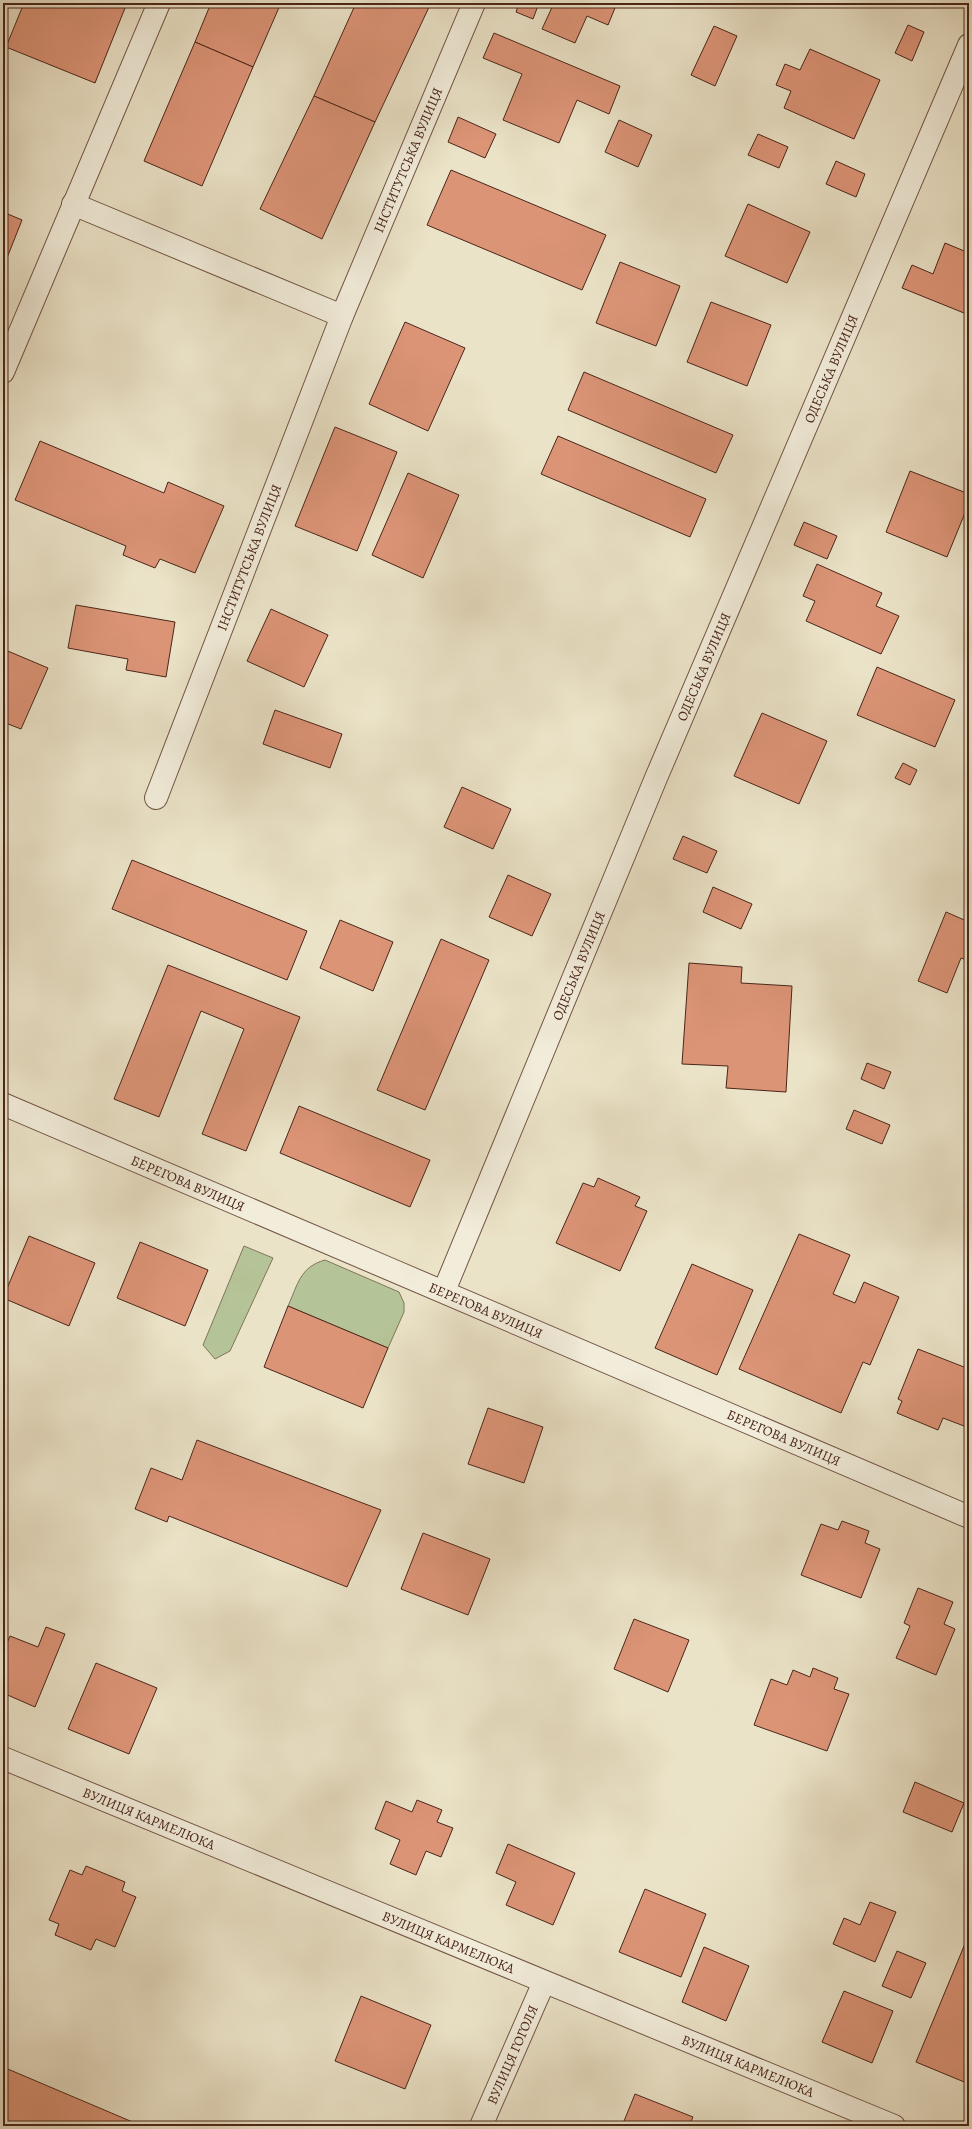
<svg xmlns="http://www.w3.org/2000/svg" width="972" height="2129" font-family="Alegreya,serif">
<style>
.green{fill:#b5c498;stroke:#807558}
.building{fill:#dc9477;stroke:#4a2619}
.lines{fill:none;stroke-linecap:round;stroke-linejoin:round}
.street-casing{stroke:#725545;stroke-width:24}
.street{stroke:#f2eddb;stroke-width:22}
.labels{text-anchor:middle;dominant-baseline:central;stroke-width:3;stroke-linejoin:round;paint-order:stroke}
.street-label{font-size:14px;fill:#4a2619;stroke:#f2eddb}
</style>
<rect width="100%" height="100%" fill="#ebe3c8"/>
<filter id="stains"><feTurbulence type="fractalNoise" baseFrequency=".005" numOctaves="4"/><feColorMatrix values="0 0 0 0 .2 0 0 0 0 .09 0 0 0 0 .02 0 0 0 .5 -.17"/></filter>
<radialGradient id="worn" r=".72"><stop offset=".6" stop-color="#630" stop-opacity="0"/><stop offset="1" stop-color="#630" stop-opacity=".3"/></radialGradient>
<g class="green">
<path d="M 244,1246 L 273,1258 L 230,1351 L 215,1359 L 203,1345 Z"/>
<path d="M 325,1260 L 399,1292 L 404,1303 L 404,1312 L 388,1348 L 288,1306 C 298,1284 300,1267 325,1260 Z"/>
</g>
<g class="building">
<path d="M 24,3 L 127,3 L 95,83 L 6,47 Z"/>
<path d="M 211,3 L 281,3 L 253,67 L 195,42 Z"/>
<path d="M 356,3 L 430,5 L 375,122 L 314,96 Z"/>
<path d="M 519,3 L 539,3 L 533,19 L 516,12 Z"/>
<path d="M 554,3 L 617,3 L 608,25 L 587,16 L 575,43 L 542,29 Z"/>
<path d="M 908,25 L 924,32 L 912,61 L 895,53 Z"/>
<path d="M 714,26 L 737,36 L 715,86 L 691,75 Z"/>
<path d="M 494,33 L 620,86 L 609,114 L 577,100 L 559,143 L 503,120 L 522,74 L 483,58 Z"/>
<path d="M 195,42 L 253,67 L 202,186 L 144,161 Z"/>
<path d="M 810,49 L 880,80 L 854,139 L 784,108 L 791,91 L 776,85 L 785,64 L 800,70 Z"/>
<path d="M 314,96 L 375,122 L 322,239 L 260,209 Z"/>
<path d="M 458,117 L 496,134 L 485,158 L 448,142 Z"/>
<path d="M 619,120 L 652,135 L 638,167 L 605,152 Z"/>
<path d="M 758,134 L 788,147 L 779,168 L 748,155 Z"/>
<path d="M 836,161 L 865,174 L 856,197 L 826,184 Z"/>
<path d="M 451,170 L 606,235 L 582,290 L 427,225 Z"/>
<path d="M 748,204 L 810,232 L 787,283 L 725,256 Z"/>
<path d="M 3,212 L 22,220 L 3,268 Z"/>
<path d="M 945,243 L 969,253 L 969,315 L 902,288 L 912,265 L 933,274 Z"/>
<path d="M 620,262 L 680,286 L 656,346 L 596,323 Z"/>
<path d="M 711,302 L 771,325 L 747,386 L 687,362 Z"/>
<path d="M 405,322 L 465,348 L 428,431 L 369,404 Z"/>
<path d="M 584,372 L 733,435 L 716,473 L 568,410 Z"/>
<path d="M 335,427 L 397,452 L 357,551 L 295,526 Z"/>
<path d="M 558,436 L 706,499 L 690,537 L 541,474 Z"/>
<path d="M 40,441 L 164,493 L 168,482 L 224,506 L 195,573 L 160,559 L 155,568 L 123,555 L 126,546 L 15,500 Z"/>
<path d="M 910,471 L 969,494 L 969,503 L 947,557 L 886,532 Z"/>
<path d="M 408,473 L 459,495 L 423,578 L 372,555 Z"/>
<path d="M 804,522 L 837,536 L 827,559 L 794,545 Z"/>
<path d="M 817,564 L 882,593 L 876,606 L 899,616 L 881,654 L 806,621 L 815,601 L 803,596 Z"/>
<path d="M 76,605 L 175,622 L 166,677 L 126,670 L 128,659 L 68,648 Z"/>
<path d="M 271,609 L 328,635 L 304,687 L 247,661 Z"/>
<path d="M 3,649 L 48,668 L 21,729 L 3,722 Z"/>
<path d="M 877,667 L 955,700 L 935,747 L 857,715 Z"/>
<path d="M 275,710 L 342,734 L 330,768 L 263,744 Z"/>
<path d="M 762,713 L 827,741 L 799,804 L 734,776 Z"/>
<path d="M 903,763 L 917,770 L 910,785 L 895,778 Z"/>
<path d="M 462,787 L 511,809 L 493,849 L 444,827 Z"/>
<path d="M 683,836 L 717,851 L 707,873 L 673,859 Z"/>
<path d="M 132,860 L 307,931 L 287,980 L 112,909 Z"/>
<path d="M 508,875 L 551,894 L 532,936 L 489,917 Z"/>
<path d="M 713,887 L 752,904 L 741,929 L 703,912 Z"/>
<path d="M 946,912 L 969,922 L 969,961 L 961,958 L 947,993 L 918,981 Z"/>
<path d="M 340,920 L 393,942 L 373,991 L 320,968 Z"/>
<path d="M 441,939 L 489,960 L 425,1110 L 377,1090 Z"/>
<path d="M 689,963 L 742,967 L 741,983 L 792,986 L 786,1092 L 726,1088 L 728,1066 L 682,1064 Z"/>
<path d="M 168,965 L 300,1017 L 246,1151 L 202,1134 L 244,1029 L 213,1016 L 201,1011 L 159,1117 L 114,1099 Z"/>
<path d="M 867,1063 L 891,1072 L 884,1089 L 861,1079 Z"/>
<path d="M 299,1106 L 430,1160 L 410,1207 L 280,1153 Z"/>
<path d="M 854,1110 L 890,1125 L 882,1144 L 846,1129 Z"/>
<path d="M 598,1178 L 640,1197 L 635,1206 L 647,1211 L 620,1271 L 556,1243 L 583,1183 L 594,1187 Z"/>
<path d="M 799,1234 L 850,1255 L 833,1294 L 855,1303 L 864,1282 L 899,1297 L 870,1365 L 863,1362 L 841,1413 L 739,1369 Z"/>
<path d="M 29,1236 L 95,1263 L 69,1326 L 3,1298 Z"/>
<path d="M 140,1242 L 208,1270 L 185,1326 L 117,1298 Z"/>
<path d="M 692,1264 L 753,1290 L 717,1375 L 655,1348 Z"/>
<path d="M 288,1306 L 388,1348 L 363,1408 L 264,1367 Z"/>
<path d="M 918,1349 L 969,1369 L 969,1413 L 964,1426 L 943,1418 L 938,1430 L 897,1413 L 902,1401 L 898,1399 Z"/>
<path d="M 488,1408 L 543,1427 L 524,1483 L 468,1464 Z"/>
<path d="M 197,1440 L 381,1510 L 347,1587 L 169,1516 L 167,1522 L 135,1509 L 151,1468 L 182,1480 Z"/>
<path d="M 842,1521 L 869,1531 L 865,1543 L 880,1549 L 861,1598 L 801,1575 L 821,1524 L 838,1530 Z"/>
<path d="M 423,1533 L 490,1559 L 468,1615 L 401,1589 Z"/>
<path d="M 918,1588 L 953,1602 L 944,1624 L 955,1629 L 936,1675 L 896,1658 L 910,1626 L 904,1623 Z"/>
<path d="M 634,1619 L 689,1640 L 668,1692 L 614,1669 Z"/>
<path d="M 46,1627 L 65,1634 L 35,1707 L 3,1693 L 3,1652 L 10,1636 L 38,1647 Z"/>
<path d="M 96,1663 L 157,1688 L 129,1754 L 68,1729 Z"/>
<path d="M 813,1668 L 838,1678 L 834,1689 L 849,1694 L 827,1751 L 754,1725 L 771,1679 L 787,1685 L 793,1670 L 810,1677 Z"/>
<path d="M 915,1782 L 964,1803 L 952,1832 L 903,1812 Z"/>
<path d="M 417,1800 L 442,1810 L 437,1822 L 453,1828 L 441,1857 L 426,1851 L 416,1875 L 390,1864 L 400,1840 L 375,1829 L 386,1801 L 412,1812 Z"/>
<path d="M 508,1844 L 575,1873 L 553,1925 L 506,1905 L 516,1882 L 496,1873 Z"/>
<path d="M 86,1866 L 125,1882 L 122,1891 L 136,1897 L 115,1947 L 96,1939 L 91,1950 L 55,1935 L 59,1924 L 49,1920 L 70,1870 L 82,1875 Z"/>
<path d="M 645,1889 L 706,1914 L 681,1977 L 619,1952 Z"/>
<path d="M 870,1902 L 896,1912 L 875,1962 L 833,1944 L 844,1918 L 860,1925 Z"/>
<path d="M 969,1934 L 969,2084 L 916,2062 Z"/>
<path d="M 704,1947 L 749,1966 L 726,2021 L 682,2002 Z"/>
<path d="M 897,1951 L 926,1963 L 911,1998 L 882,1986 Z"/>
<path d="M 844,1991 L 893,2011 L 872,2063 L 822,2042 Z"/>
<path d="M 361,1996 L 431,2025 L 405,2089 L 335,2061 Z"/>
<path d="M 3,2067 L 142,2126 L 3,2126 Z"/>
<path d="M 635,2094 L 693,2117 L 689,2126 L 622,2126 Z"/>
</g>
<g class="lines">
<defs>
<g id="street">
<path d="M 73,204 L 342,316"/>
<path d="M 3,372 L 159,3"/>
<path id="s1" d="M 156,798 L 342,316 L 474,3"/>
<path id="s2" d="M 3,1104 C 325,1242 647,1378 969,1517"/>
<path id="s3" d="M 444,1291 L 656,778 L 969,45"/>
<path id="s4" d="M 3,1758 L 894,2126"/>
<path id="s5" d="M 481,2126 L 544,1982"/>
</g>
</defs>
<use href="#street" class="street-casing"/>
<use href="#street" class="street"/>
</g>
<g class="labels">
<g class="street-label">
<text stroke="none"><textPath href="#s1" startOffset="686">ІНСТИТУТСЬКА ВУЛИЦЯ</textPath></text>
<text stroke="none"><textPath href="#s3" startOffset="1000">ОДЕСЬКА ВУЛИЦЯ</textPath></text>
<text stroke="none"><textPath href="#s1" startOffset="258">ІНСТИТУТСЬКА ВУЛИЦЯ</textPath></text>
<text stroke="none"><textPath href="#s3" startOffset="676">ОДЕСЬКА ВУЛИЦЯ</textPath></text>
<text stroke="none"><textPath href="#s3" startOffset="352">ОДЕСЬКА ВУЛИЦЯ</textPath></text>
<text stroke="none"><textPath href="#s2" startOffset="201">БЕРЕГОВА ВУЛИЦЯ</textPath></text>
<text stroke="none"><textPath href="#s2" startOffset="525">БЕРЕГОВА ВУЛИЦЯ</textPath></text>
<text stroke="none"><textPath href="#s2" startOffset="849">БЕРЕГОВА ВУЛИЦЯ</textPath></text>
<text stroke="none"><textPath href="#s4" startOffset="158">ВУЛИЦЯ КАРМЕЛЮКА</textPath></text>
<text stroke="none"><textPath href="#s4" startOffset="482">ВУЛИЦЯ КАРМЕЛЮКА</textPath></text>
<text stroke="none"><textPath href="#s5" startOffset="78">ВУЛИЦЯ ГОГОЛЯ</textPath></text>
<text stroke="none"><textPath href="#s4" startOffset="806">ВУЛИЦЯ КАРМЕЛЮКА</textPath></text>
</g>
</g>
<rect width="972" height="2129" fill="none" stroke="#ebe3c8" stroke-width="16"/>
<rect x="4" y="4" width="964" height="2121" fill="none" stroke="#4a2619" stroke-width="2"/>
<rect x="8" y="8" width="956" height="2113" fill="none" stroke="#4a2619"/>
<rect width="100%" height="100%" filter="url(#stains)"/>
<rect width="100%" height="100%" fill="url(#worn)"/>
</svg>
